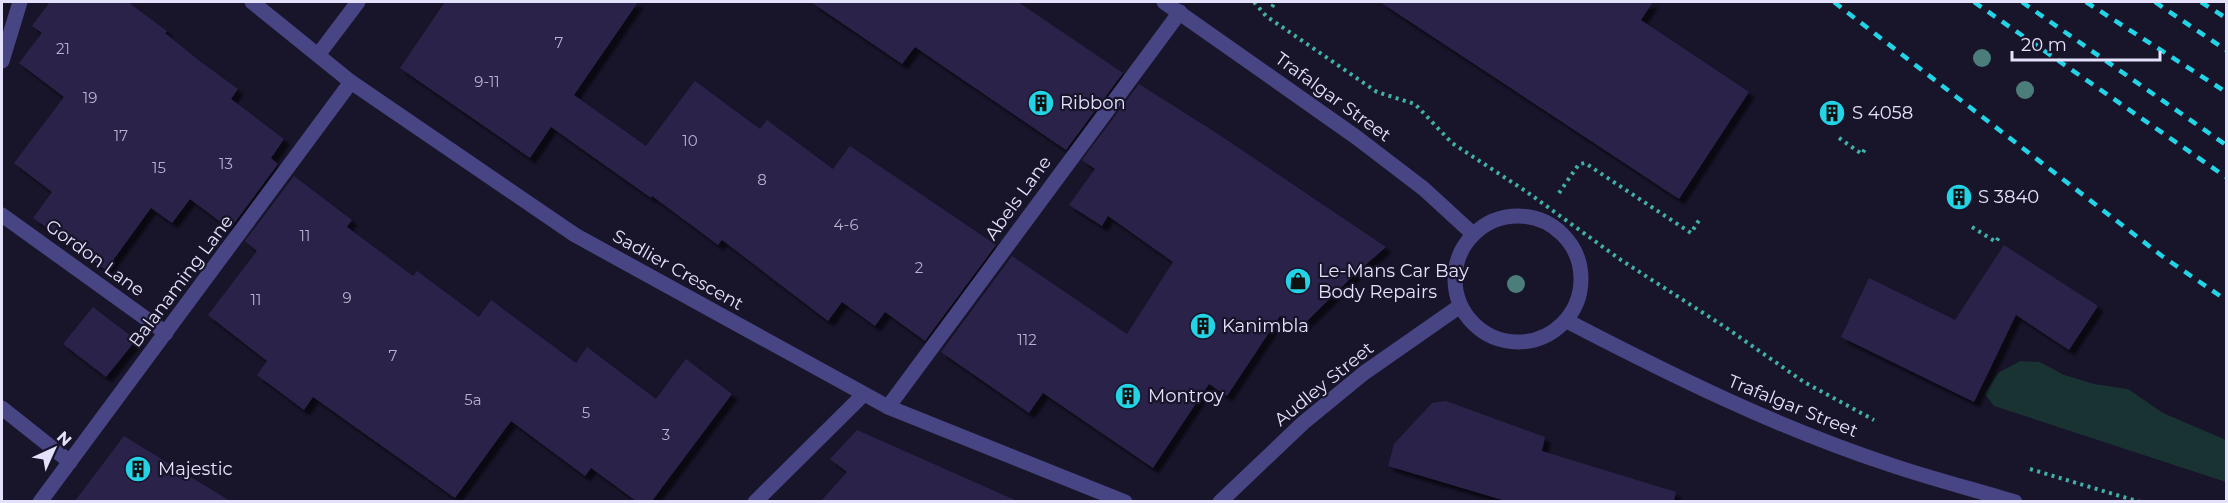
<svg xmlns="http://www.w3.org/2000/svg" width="2228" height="503" font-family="Montserrat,sans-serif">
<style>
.green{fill:#183332}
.building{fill:#2a2349;filter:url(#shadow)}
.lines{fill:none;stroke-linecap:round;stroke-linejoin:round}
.path{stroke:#40b1a9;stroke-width:4;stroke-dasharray:3 4.5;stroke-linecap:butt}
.minor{stroke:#474583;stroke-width:15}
.rail{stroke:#23d4e6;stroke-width:4.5;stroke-dasharray:9 8;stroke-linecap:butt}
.tree{fill:#4b7e7a}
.labels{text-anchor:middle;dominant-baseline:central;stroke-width:4.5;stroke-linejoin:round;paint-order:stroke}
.number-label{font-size:15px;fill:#b6b2cf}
.street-label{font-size:18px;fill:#e4e1fc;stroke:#18142a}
.poi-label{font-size:18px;fill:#e4e1fc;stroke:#18142a;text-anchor:start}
</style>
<defs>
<filter id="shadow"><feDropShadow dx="5.5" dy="5.5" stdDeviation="1.5" flood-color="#0009"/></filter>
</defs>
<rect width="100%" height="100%" fill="#18142a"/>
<path class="green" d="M 2020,361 L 2040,362 L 2064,375 L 2094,384 L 2128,389 L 2163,413 L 2226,440 L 2226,482 L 1994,406 L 1985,394 L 1998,373 Z"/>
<g class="building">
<path d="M 50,2 L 128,2 L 167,31 L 165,33 L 201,62 L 238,89 L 231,99 L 284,139 L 271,158 L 278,164 L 230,229 L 190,199 L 172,223 L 151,208 L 106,270 L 33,218 L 52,192 L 14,163 L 64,97 L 19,63 L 42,33 L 32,26 Z"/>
<path d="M 445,2 L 638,2 L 574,95 L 646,146 L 695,81 L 760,129 L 767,120 L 833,169 L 850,146 L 996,245 L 925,341 L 885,312 L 875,326 L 842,302 L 828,321 L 722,240 L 718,245 L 652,196 L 651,198 L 551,127 L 530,158 L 400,68 Z"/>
<path d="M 811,2 L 1018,2 L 1123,73 L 1066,150 L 915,47 L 902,64 Z"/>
<path d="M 1380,2 L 1653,2 L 1641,20 L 1749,92 L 1679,199 Z"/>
<path d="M 1139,84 L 1218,134 L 1386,247 L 1355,274 L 1299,329 L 1280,316 L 1227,396 L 1209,384 L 1153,468 L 1043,393 L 1029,413 L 941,352 L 1012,256 L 1127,334 L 1173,262 L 1108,216 L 1102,226 L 1069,205 L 1095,169 L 1082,160 Z"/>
<path d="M 294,176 L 352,220 L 347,227 L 413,276 L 417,271 L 479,317 L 491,300 L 576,363 L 587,347 L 656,399 L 686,359 L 732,394 L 652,501 L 636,501 L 591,468 L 585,476 L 511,421 L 455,498 L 313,397 L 304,410 L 257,375 L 267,361 L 208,315 L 257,251 L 245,241 Z"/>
<path d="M 2004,245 L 2098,306 L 2069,350 L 2016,315 L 1974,402 L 1841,337 L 1869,278 L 1955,320 Z"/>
<path d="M 93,307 L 136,340 L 106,377 L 63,344 Z"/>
<path d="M 1446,401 L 1545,437 L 1542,451 L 1676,492 L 1674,501 L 1506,501 L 1388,466 L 1394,444 L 1432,403 Z"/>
<path d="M 857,430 L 1017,501 L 821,501 L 847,472 L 830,459 Z"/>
<path d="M 124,436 L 230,501 L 75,501 Z"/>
</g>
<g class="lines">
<g class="path">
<path d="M 1254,2 L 1266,16 L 1377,92 L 1415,104 L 1452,143 L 1527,192 L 1621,260 L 1725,327 L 1804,382 L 1874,420"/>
<path d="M 1272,7 L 1275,2"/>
<path d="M 1839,138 L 1862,154 L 1865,149"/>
<path d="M 1559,193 L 1579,164 L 1585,163 L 1691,233 L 1701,217"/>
<path d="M 1972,227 L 1996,242 L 1999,237"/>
<path d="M 2030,469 L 2140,502"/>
</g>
<g class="minor">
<path d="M 252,2 L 351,82 L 575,235 L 888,407 L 1125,502"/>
<path d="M 1164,2 L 1356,137 L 1424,189 L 1473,234"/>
<path d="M 318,55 L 358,2"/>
<path d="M 2,61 L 20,2"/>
<path d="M 2,215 L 166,333"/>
<circle cx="1518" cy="279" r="63"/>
<path d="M 1567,321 C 1671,375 1776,427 1888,464 C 1929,478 1972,489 2015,502"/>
<path d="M 888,407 L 1180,12"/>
<path d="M 2,408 L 70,462"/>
<path d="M 40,502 L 351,82"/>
<path d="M 755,502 L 863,395"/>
<path d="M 1220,502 L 1303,423 L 1364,373 L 1460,306"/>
</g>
<g class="rail">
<path d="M 1834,2 L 2162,256 L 2226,300"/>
<path d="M 1974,2 L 2226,177"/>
<path d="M 2022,2 L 2226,145"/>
<path d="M 2086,2 L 2226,92"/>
<path d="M 2155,2 L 2226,50"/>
<path d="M 2201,2 L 2226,18"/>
</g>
</g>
<g class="tree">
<circle cx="1982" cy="58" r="9"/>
<circle cx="2025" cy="90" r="9"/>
<circle cx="1516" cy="284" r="9"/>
</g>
<defs>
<symbol id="building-disc" viewBox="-11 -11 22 22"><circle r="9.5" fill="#23d4e6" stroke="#18142a"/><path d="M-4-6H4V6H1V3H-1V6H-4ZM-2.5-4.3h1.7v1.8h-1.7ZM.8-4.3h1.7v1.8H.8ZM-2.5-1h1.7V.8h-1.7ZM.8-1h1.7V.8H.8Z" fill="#111"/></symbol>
<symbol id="shop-disc" viewBox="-11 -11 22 22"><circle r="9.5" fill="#23d4e6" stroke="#18142a"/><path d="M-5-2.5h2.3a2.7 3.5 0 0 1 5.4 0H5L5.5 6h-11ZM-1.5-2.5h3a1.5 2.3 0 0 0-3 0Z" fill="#111"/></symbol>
</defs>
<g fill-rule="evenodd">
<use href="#building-disc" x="1026" y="88" width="30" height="30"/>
<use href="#building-disc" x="1817" y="98" width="30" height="30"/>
<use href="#building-disc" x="1944" y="182" width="30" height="30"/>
<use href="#shop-disc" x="1283" y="266" width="30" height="30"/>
<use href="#building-disc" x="1188" y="311" width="30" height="30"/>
<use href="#building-disc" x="1113" y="381" width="30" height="30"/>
<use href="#building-disc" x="123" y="454" width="30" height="30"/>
</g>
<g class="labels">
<g class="number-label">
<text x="559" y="42">7</text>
<text x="63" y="48">21</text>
<text x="487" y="81">9-11</text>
<text x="90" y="97">19</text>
<text x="121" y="135">17</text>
<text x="690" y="140">10</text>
<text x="226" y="163">13</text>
<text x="159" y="167">15</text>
<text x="762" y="179">8</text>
<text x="846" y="224">4-6</text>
<text x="305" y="235">11</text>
<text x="919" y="267">2</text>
<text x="347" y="297">9</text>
<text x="256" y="299">11</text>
<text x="1027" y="339">112</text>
<text x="393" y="355">7</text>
<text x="473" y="399">5a</text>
<text x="586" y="412">5</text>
<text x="666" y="434">3</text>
</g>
<g class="street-label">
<text transform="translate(1333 97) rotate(36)">Trafalgar Street</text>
<text transform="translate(1018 198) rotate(-54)">Abels Lane</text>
<text transform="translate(95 258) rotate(36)">Gordon Lane</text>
<text transform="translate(678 270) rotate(29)">Sadlier Crescent</text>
<text transform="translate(181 281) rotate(-53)">Balanaming Lane</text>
<text transform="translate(1324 384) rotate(-39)">Audley Street</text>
<text transform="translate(1793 406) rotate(22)">Trafalgar Street</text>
</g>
<g class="poi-label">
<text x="1060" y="103">Ribbon</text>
<text x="1852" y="113">S 4058</text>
<text x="1978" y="197">S 3840</text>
<text x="1318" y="271">Le-Mans Car Bay<tspan x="1318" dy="21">Body Repairs</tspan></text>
<text x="1222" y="326">Kanimbla</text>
<text x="1148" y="396">Montroy</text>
<text x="158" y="469">Majestic</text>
</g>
</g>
<rect width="2228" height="503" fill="none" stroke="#e4e1fc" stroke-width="6"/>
<g transform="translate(54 449) rotate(45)" stroke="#18142a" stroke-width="4.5" paint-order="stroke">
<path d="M0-4.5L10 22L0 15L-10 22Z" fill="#e4e1fc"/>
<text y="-9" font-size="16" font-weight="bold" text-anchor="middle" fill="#e4e1fc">N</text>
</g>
<path d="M2012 51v9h148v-9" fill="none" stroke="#e4e1fc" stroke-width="3"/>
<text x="2021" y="51" font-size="18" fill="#e4e1fc" stroke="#18142a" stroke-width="4.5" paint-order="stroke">20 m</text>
</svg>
